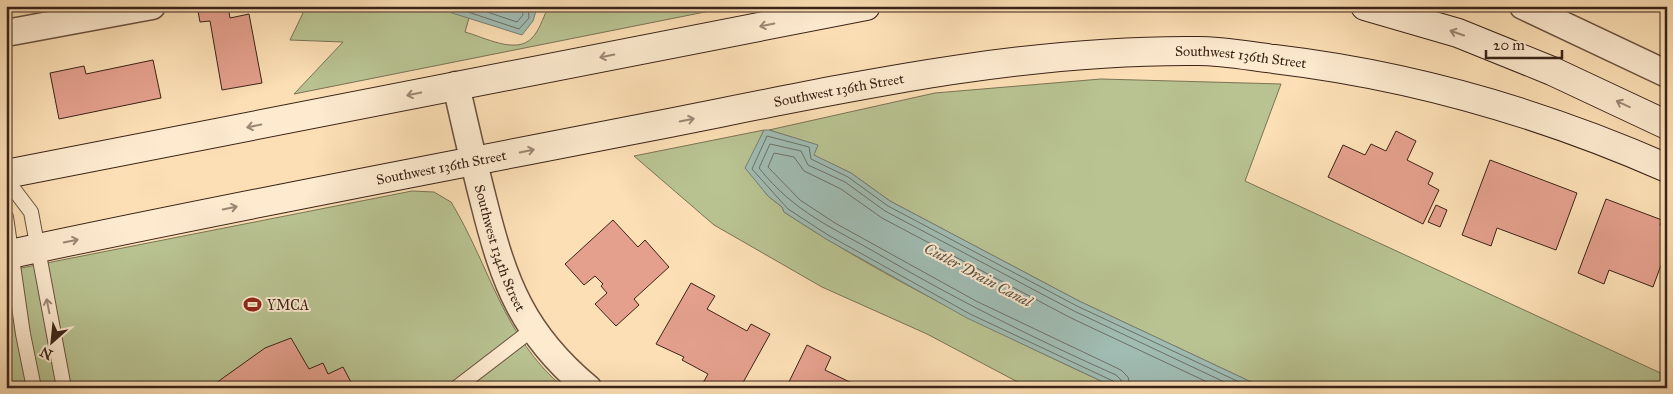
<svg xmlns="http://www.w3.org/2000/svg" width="1673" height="394" font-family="'IM FELL Great Primer',serif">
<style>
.green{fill:#b9c392;stroke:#7a7355}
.water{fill:#a0bcb3;stroke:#787f75}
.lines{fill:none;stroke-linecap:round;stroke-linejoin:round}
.shore{stroke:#6e7066;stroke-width:1}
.building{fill:#e4a08d;stroke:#3b2318}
.lane-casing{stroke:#6b523f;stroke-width:16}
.street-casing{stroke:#6b523f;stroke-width:29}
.secondary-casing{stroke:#3b2318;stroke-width:30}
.lane{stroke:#fdeacf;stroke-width:14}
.street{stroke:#fdeacf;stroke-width:26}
.secondary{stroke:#fdeacf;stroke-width:28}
.oneway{stroke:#9c8674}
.labels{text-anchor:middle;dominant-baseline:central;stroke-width:4;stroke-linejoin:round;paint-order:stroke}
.street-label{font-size:14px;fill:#3b2318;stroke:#fdeacf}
.poi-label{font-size:14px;fill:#3b2318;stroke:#fdeacf;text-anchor:start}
.water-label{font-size:15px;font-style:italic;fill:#595146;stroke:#fdeacf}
</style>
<rect width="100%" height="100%" fill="#fcdfb5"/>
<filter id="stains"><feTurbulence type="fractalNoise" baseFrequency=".004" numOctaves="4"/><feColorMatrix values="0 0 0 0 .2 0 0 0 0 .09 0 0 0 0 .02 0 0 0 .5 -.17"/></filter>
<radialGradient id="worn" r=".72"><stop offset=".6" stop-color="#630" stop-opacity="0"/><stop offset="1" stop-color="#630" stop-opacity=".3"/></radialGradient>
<g class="green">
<path d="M 294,6 L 438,6 L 469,18 L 465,32 C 484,37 516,55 532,38 C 539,31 543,18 547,10 L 546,6 L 735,6 L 294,94 L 343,42 L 290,40 L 303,13 Z"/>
<path d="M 1101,79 L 1281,84 L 1245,181 L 1667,376 L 1667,388 L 1264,388 L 1079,301 L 890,201 L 851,173 L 813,155 L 817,145 L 769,130 L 935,93 Z"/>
<path d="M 764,130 L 746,168 L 768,196 L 782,207 L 784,212 C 889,281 1002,335 1116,388 L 1029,388 L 927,334 L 822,287 L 714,225 L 634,156 Z"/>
<path d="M 412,191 L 434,192 L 451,202 C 490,266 503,337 564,388 L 6,388 L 6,271 Z"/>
</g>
<g class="water">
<path d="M 438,6 L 531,6 L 536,11 L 533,21 L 522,35 L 452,13 Z"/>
<path d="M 764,130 L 769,130 L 818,145 L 814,155 L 851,173 L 890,201 L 1079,301 L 1264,388 L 1116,388 L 967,318 L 826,239 L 784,212 L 782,207 L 768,196 L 745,168 Z"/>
</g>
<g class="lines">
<g class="shore">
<path d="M 450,6 L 519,29 L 529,18 L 528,6"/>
<path d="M 469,6 L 517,22 L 523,15 L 522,6"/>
<path d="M 1117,388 L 1113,381 L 970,314 L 828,235 L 788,209 L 752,169 L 767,136 L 809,147 L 811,159 L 848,177 L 888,206 L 1077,306 L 1252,388"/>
<path d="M 1123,388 L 1121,380 L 1116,375 C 1035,339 957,300 880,255 C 832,227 795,213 759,168 L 770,144 L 801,151 L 808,165 L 845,182 L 885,211 L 1074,311 L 1237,388"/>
<path d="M 1131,388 L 1128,377 L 1121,370 L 976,301 L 835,223 L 800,200 L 768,167 L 774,153 L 794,157 L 804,171 L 841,189 L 882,218 L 1071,318 L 1220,388"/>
</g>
</g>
<g class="building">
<path d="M 197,6 L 228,6 L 230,18 L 249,14 L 262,83 L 222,90 L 210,21 L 200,22 Z"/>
<path d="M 153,60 L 161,98 L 59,119 L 50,73 L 84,66 L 86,74 Z"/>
<path d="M 1396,131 L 1416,141 L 1407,160 L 1433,173 L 1428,184 L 1439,190 L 1423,224 L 1328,177 L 1343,145 L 1365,155 L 1371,144 L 1386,151 Z"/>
<path d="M 1490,160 L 1577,193 L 1556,250 L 1497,228 L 1491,246 L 1462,235 Z"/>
<path d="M 1606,199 L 1662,220 L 1660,225 L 1667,228 L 1667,268 L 1661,265 L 1653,287 L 1609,270 L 1604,284 L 1578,273 Z"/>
<path d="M 1436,205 L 1447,210 L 1440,227 L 1428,222 Z"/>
<path d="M 613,220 L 638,247 L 645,240 L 669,267 L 634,299 L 639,305 L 616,326 L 595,304 L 607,293 L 601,286 L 603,284 L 595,276 L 584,285 L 565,264 Z"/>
<path d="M 691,283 L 715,296 L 707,309 L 747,331 L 751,324 L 770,334 L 740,388 L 712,388 L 703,383 L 708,374 L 682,360 L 684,357 L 656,344 Z"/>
<path d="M 291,338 L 309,369 L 323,363 L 328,374 L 343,367 L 354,388 L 209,388 L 265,348 Z"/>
<path d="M 807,345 L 831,357 L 825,370 L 862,388 L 786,388 Z"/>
</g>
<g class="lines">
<defs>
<g id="lane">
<path d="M 6,179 L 31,212 L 64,388"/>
<path d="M 6,217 L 23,334 L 34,388"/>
<path d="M 456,388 L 533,329"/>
</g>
<g id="street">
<path d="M 1523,6 L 1667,74"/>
<path d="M 6,33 L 152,6"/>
<path id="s1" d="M 456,85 C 465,125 474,164 484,203 C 504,283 523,334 588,388"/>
</g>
<g id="secondary">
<path d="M 1365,6 L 1458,33 L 1552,71 L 1667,125"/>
<path d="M 6,174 L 866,6"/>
<path id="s2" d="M 6,255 C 214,210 424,171 633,130 C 820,94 1007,49 1198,51 C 1223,51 1249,56 1274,59 C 1410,75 1542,113 1667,168"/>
</g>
</defs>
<use href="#lane" class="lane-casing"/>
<use href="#street" class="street-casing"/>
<use href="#secondary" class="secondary-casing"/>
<use href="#lane" class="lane"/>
<use href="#street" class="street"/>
<use href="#secondary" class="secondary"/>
</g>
<defs><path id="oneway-shaft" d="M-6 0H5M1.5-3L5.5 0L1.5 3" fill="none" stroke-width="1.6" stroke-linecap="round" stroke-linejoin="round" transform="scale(1.25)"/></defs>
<g class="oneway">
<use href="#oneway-shaft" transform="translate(767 25) rotate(169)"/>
<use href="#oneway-shaft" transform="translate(1457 33) rotate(-161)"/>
<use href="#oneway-shaft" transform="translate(607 56) rotate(169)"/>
<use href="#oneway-shaft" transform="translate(414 94) rotate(168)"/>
<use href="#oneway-shaft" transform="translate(1623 104) rotate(-155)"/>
<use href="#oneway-shaft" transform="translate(687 120) rotate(-11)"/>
<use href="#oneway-shaft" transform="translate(254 126) rotate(169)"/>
<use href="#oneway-shaft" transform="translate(527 151) rotate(-11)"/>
<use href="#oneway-shaft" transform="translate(230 208) rotate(-12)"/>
<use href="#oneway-shaft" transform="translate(71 241) rotate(-12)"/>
<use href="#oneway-shaft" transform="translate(48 306) rotate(-101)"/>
</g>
<defs>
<symbol id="stadium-bare" viewBox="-9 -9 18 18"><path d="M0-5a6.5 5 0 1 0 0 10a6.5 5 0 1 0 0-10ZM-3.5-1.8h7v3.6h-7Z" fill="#8f2418" stroke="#fdeacf" stroke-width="2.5" paint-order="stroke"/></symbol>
</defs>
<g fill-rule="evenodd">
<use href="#stadium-bare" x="240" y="292" width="25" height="25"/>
</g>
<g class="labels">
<g class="street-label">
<text stroke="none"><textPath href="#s2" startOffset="1254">Southwest 136th Street</textPath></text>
<text stroke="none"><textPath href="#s2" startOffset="849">Southwest 136th Street</textPath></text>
<text stroke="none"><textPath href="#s2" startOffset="444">Southwest 136th Street</textPath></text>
<text stroke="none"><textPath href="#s1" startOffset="169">Southwest 134th Street</textPath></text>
</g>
<g class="poi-label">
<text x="267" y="305">YMCA</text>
</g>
<g class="water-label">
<text transform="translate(978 275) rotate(28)">Cutler Drain Canal</text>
</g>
</g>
<rect width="1673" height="394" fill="none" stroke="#fcdfb5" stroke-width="25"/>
<rect x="8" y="8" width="1658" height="379" fill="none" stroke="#3b2318" stroke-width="2.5"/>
<rect x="12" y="12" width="1648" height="369" fill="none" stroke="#3b2318"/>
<g transform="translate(52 342) rotate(207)" stroke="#fdeacf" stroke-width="4" paint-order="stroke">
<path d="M0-4L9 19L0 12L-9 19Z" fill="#3b2318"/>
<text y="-8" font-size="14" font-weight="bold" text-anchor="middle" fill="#3b2318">N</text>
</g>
<path d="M1486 50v8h76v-8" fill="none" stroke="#3b2318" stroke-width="2.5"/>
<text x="1493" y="50" font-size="15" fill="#3b2318" stroke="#fdeacf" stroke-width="4" paint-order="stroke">20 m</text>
<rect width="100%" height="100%" filter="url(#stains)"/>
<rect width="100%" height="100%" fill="url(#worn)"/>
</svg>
